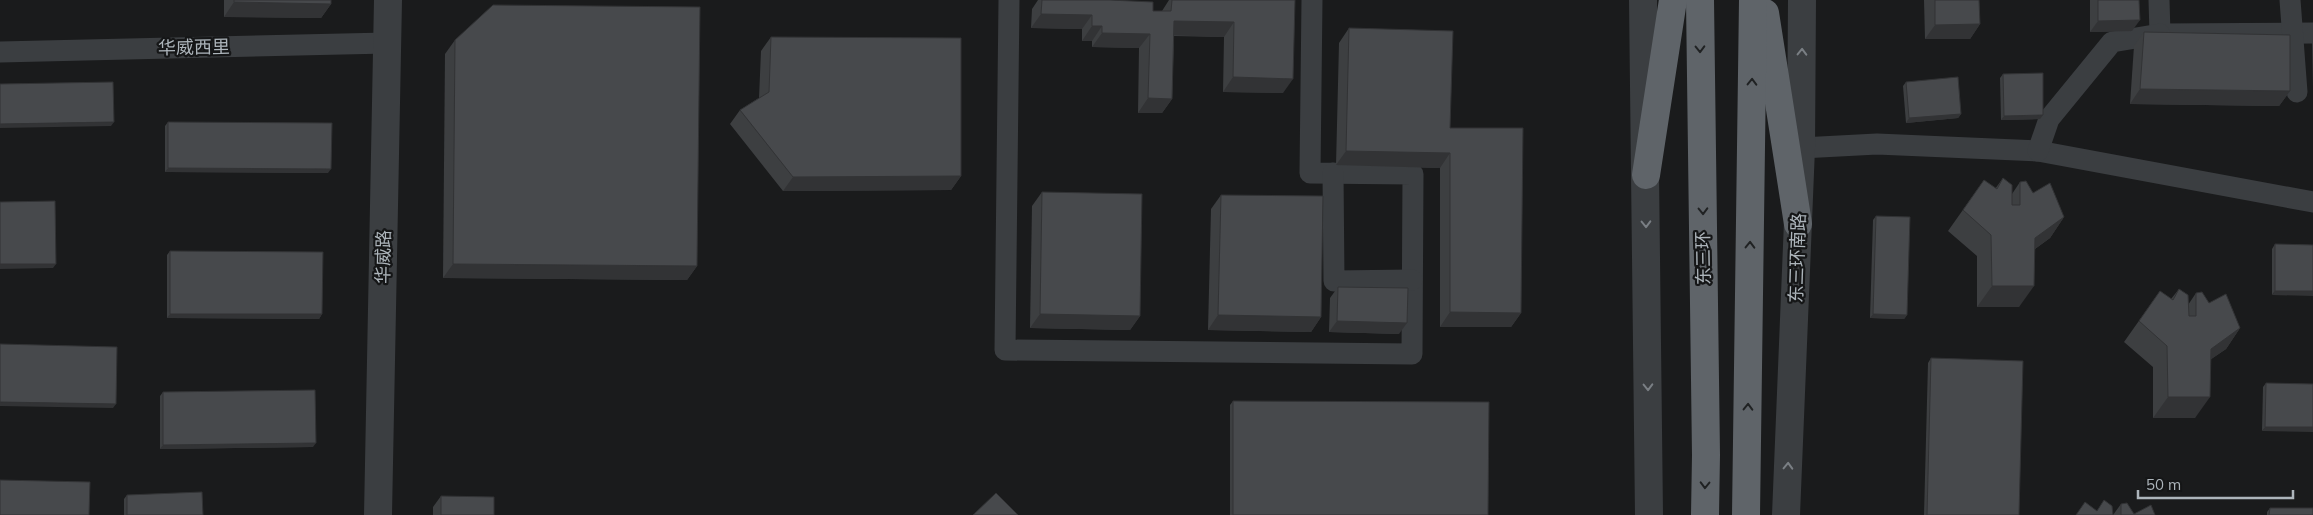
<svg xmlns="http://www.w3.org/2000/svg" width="2313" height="515" font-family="Mulish,'Noto Sans SC',sans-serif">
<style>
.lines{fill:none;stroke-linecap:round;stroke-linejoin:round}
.minor{stroke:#3b3e41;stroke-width:21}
.tertiary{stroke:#3b3e41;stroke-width:28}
.trunk{stroke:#5f6469;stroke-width:28}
.wall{fill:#3d3f41}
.shaded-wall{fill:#323335}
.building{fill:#47494c;stroke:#323335}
.oneway{stroke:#202223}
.oneway2{stroke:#7a7f84}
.labels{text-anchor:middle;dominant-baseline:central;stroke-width:4.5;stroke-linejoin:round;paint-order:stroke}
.street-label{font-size:18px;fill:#adb5bb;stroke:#151617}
</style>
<rect width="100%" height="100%" fill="#1a1b1c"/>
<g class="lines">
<g class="minor">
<path d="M 1009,0 L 1005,350 L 1412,354 L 1413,174 L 1310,173 L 1312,0"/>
<path d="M 2159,0 L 2160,34 L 2313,33"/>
<path d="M 2290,0 L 2297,92"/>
<path d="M 0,52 L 387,43"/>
<path d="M 1801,148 L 1877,144 L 2038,151 L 2313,202"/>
<path d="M 2038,151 L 2049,119 L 2112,42 L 2160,34"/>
<path d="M 1333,173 L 1334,281 L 1412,280"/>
</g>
<g class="tertiary">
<path d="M 1643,0 L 1649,515"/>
<path d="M 378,515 L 388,0"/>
<path d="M 1786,515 L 1801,148 L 1802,0"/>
</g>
<g class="trunk">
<path d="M 1700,0 L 1706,455 L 1705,515"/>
<path d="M 1765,13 L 1798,224"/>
<path d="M 1646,175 L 1673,0"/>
<path d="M 1746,515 L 1753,0"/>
</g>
</g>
<g class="wall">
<path d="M 224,0 L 331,0 L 331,4 L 321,18 L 224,17 Z"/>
<path d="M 1038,0 L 1110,0 L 1153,11 L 1162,11 L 1169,0 L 1295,0 L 1283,93 L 1223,92 L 1224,37 L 1174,36 L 1172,99 L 1162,113 L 1138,113 L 1139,48 L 1092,47 L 1092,41 L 1082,41 L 1082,29 L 1031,28 L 1032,9 Z"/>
<path d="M 1924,0 L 1979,0 L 1980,24 L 1970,39 L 1925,39 Z"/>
<path d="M 2090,0 L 2139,0 L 2132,31 L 2090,32 Z"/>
<path d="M 1349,28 L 1450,128 L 1521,313 L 1511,327 L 1440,327 L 1440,168 L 1336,165 L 1339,43 Z"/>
<path d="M 2144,32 L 2290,91 L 2279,106 L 2130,104 L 2134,46 Z"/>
<path d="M 771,37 L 961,176 L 951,190 L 783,191 L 730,124 L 740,110 L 759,98 L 761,51 Z"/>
<path d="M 2313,39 L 2313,87 L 2312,40 Z"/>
<path d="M 455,40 L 697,266 L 687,280 L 443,278 L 445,54 Z"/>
<path d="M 2003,74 L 2040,119 L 2001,120 L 2000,78 Z"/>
<path d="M 1906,82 L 1961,114 L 1958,118 L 1906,123 L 1903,86 Z"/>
<path d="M 168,122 L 328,173 L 165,172 L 165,126 Z"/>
<path d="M 2003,178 L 2012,194 L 2020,182 L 2064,217 L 2050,238 L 2035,249 L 2019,307 L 1977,307 L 1977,256 L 1948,231 L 1984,180 L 1995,189 Z"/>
<path d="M 1042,192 L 1140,316 L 1130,330 L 1030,328 L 1032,206 Z"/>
<path d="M 1221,195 L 1321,317 L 1311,332 L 1208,330 L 1211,209 Z"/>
<path d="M 1876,216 L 1907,315 L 1904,319 L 1870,318 L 1873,220 Z"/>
<path d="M 2275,244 L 2313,245 L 2272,295 L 2272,249 Z"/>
<path d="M 170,251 L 322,314 L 319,319 L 167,318 L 167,255 Z"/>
<path d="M 1338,287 L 1399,334 L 1329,332 L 1330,298 Z"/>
<path d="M 2179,289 L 2188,305 L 2196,293 L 2240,328 L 2226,349 L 2211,359 L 2195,418 L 2153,418 L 2153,367 L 2124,342 L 2160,291 L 2171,299 Z"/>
<path d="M 1931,358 L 2019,515 L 1924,515 L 1928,363 Z"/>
<path d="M 2266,383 L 2313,384 L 2262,431 L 2263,387 Z"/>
<path d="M 163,392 L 313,447 L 160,449 L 160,396 Z"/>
<path d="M 1233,401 L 1488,515 L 1230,515 L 1230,405 Z"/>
<path d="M 127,495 L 203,515 L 124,515 L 124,499 Z"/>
<path d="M 441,496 L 494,515 L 433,515 L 433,507 Z"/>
<path d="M 2121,504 L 2134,514 L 2155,515 L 2113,515 Z"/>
<path d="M 2270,508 L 2313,515 L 2267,515 L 2267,512 Z"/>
</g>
<g class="shaded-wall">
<path d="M 234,2 L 331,4 L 321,18 L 224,17 Z"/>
<path d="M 1041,14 L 1092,15 L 1082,29 L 1031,28 Z"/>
<path d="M 2140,20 L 2132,31 L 2090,32 L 2098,21 Z"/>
<path d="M 1174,21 L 1234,22 L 1224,37 L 1164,35 Z"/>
<path d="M 1980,24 L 1970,39 L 1925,39 L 1935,25 Z"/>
<path d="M 1092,26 L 1102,26 L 1092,41 L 1082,41 Z"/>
<path d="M 1102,33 L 1150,34 L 1139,48 L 1092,47 Z"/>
<path d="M 1233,77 L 1293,79 L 1283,93 L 1223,92 Z"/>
<path d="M 2140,89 L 2290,91 L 2279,106 L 2130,104 Z"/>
<path d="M 1148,98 L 1172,99 L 1162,113 L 1138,113 Z"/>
<path d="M 1961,114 L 1958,118 L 1906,123 L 1909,118 Z"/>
<path d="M 2043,115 L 2040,119 L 2001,120 L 2004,116 Z"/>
<path d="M 114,122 L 111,126 L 0,128 L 0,124 Z"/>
<path d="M 1346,151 L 1450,153 L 1440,168 L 1336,165 Z"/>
<path d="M 168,168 L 331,169 L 328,173 L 165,172 Z"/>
<path d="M 961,176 L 951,190 L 783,191 L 793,177 Z"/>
<path d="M 2064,217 L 2050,238 L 2021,259 L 2035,238 Z"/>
<path d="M 0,264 L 56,264 L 53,268 L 0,269 Z"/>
<path d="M 453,264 L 697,266 L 687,280 L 443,278 Z"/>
<path d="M 1992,286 L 2034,286 L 2019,307 L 1977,307 Z"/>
<path d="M 2275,291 L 2313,291 L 2313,296 L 2272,295 Z"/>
<path d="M 1450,312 L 1521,313 L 1511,327 L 1440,327 Z"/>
<path d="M 170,314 L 322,314 L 319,319 L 167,318 Z"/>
<path d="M 1040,314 L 1140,316 L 1130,330 L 1030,328 Z"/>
<path d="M 1873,314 L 1907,315 L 1904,319 L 1870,318 Z"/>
<path d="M 1218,315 L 1321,317 L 1311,332 L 1208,330 Z"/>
<path d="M 1337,321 L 1407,323 L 1399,334 L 1329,332 Z"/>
<path d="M 2240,328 L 2226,349 L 2197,369 L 2211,349 Z"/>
<path d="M 2168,397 L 2210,397 L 2195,418 L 2153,418 Z"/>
<path d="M 0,402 L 116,404 L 113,408 L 0,406 Z"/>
<path d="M 2265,427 L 2313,427 L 2313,432 L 2262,431 Z"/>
<path d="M 316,443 L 313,447 L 160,449 L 163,445 Z"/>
</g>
<g class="building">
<path d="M 234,0 L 331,0 L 331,4 L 234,2 Z"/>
<path d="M 1042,0 L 1110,0 L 1153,2 L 1153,11 L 1171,11 L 1172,0 L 1295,0 L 1293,79 L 1233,77 L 1234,22 L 1174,21 L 1172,99 L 1148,98 L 1150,34 L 1102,33 L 1102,26 L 1092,26 L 1092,15 L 1041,14 Z"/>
<path d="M 1935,0 L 1979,0 L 1980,24 L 1935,25 Z"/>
<path d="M 2098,0 L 2139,0 L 2140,20 L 2098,21 Z"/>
<path d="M 493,5 L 700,7 L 697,266 L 453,264 L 455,40 Z"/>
<path d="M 1349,28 L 1453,31 L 1450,128 L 1523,128 L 1521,313 L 1450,312 L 1450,153 L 1346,151 Z"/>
<path d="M 2144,32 L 2290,35 L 2290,91 L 2140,89 Z"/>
<path d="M 771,37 L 961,38 L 961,176 L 793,177 L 740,110 L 769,92 Z"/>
<path d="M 2043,73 L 2043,115 L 2004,116 L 2003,74 Z"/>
<path d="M 1958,77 L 1961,114 L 1909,118 L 1906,82 Z"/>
<path d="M 113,82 L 114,122 L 0,124 L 0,84 Z"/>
<path d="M 168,122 L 332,123 L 331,169 L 168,168 Z"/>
<path d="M 2003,178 L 2012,185 L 2012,205 L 2020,205 L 2020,182 L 2026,181 L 2033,193 L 2050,183 L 2064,217 L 2035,238 L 2034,286 L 1992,286 L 1991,235 L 1963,210 L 1984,180 L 1997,189 Z"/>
<path d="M 1042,192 L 1142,194 L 1140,316 L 1040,314 Z"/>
<path d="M 1221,195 L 1323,196 L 1321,317 L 1218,315 Z"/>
<path d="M 55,201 L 56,264 L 0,264 L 0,202 Z"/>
<path d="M 1876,216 L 1910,217 L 1907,315 L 1873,314 Z"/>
<path d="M 2275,244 L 2313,245 L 2313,291 L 2275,291 Z"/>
<path d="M 170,251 L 323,252 L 322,314 L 170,314 Z"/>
<path d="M 1338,287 L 1408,288 L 1407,323 L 1337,321 Z"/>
<path d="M 2179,289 L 2188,295 L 2189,316 L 2196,316 L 2196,293 L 2202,292 L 2209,303 L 2226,294 L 2240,328 L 2211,349 L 2210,397 L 2168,397 L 2167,346 L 2139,321 L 2160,291 L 2173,300 Z"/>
<path d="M 0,344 L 117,347 L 116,404 L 0,402 Z"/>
<path d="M 1931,358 L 2023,361 L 2019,515 L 1927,515 Z"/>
<path d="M 2266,383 L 2313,384 L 2313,427 L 2265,427 Z"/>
<path d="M 315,390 L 316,443 L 163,445 L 163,392 Z"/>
<path d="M 1233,401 L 1489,402 L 1488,515 L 1233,515 Z"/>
<path d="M 0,480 L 90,482 L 89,515 L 0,515 Z"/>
<path d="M 202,492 L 203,515 L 127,515 L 127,495 Z"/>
<path d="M 996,493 L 1018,515 L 973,515 Z"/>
<path d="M 441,496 L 494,497 L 494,515 L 441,515 Z"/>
<path d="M 2104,500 L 2112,506 L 2113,515 L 2076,515 L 2085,502 L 2097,511 Z"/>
<path d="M 2127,503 L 2134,514 L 2151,505 L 2155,515 L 2121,515 L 2121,504 Z"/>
<path d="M 2270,508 L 2313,508 L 2313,515 L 2269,515 Z"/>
</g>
<defs><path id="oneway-chevron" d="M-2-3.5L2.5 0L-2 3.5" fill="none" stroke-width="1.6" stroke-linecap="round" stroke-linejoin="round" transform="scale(1.25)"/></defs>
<g class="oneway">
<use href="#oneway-chevron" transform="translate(1700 49) rotate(89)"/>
<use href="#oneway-chevron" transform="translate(1752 82) rotate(-89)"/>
<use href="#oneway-chevron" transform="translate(1703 211) rotate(89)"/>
<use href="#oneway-chevron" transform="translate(1750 245) rotate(-89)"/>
<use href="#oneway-chevron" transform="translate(1748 407) rotate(-89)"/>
<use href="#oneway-chevron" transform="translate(1705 485) rotate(91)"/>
</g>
<g class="oneway2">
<use href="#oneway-chevron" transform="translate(1802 52) rotate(-89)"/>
<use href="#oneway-chevron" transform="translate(1646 224) rotate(89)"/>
<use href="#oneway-chevron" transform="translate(1648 387) rotate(89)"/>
<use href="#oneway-chevron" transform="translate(1788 466) rotate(-88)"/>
</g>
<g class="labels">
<g class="street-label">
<text transform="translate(194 47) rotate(-1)">华威西里</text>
<text transform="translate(383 257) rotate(-89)">华威路</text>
<text transform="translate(1703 258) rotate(-91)">东三环</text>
<text transform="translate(1797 258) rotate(-88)">东三环南路</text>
</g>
</g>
<path d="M2138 490v8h155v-8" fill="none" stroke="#adb5bb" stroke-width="2.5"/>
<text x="2146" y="490" font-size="15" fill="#adb5bb" stroke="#151617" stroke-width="4" paint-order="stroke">50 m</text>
</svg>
